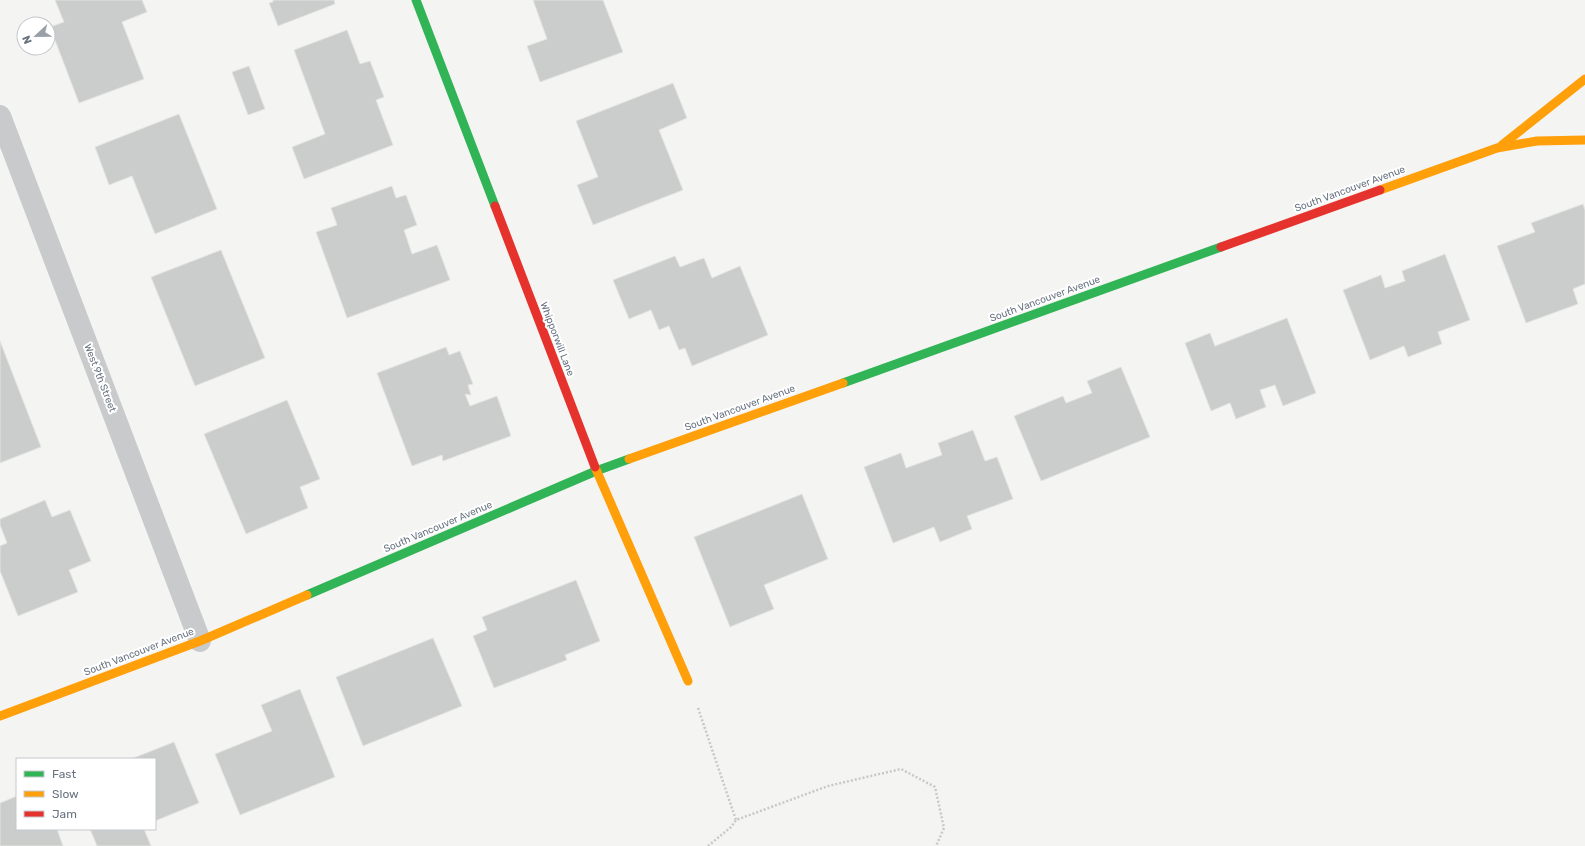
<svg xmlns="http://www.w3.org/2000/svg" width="1585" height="846" font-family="Rubik,sans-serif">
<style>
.building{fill:#cbcccc;stroke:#e4e4e3}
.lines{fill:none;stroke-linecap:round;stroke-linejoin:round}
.path{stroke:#c7c8c8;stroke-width:2.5;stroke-dasharray:2 2;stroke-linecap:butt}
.street{stroke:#c9cacb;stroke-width:22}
.fast{stroke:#30b455;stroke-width:9}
.slow{stroke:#ff9f0a;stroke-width:9}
.jam{stroke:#e5322d;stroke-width:9}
.labels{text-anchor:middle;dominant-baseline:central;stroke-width:4;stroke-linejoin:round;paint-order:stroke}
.street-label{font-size:10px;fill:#687380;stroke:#fff}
</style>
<rect width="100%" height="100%" fill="#f4f4f3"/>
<g class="building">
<path d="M 55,0 L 142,0 L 147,12 L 122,22 L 144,79 L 79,103 L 50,27 L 64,22 Z"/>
<path d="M 273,0 L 334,0 L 335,4 L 278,26 L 269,3 L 273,2 Z"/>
<path d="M 533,0 L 603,0 L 623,52 L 540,82 L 527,46 L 547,39 Z"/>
<path d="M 347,30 L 360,64 L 370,61 L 384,97 L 376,100 L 393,145 L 304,179 L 292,147 L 325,134 L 294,50 Z"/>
<path d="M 249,66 L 265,109 L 248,115 L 232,72 Z"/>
<path d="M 673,83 L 687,118 L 659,130 L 683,190 L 593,225 L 577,185 L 598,177 L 576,121 Z"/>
<path d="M 179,114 L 217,209 L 155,234 L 132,176 L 109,185 L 95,147 Z"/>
<path d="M 392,186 L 396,198 L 406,195 L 417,225 L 404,230 L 412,254 L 437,245 L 450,280 L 347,318 L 316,232 L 337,225 L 331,208 Z"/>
<path d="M 1583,204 L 1585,210 L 1585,284 L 1573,289 L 1578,304 L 1526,323 L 1497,246 L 1535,232 L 1531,223 Z"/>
<path d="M 221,250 L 265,358 L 195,386 L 151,277 Z"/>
<path d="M 1445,254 L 1470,320 L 1438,332 L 1442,344 L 1408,357 L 1404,346 L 1370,360 L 1343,290 L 1381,275 L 1385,288 L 1405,281 L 1402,271 Z"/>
<path d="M 675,256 L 680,267 L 704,258 L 712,278 L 740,266 L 768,335 L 692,366 L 685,348 L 679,350 L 669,326 L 659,330 L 651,310 L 629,319 L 613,280 Z"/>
<path d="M 1287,318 L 1316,393 L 1283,406 L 1275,385 L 1260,390 L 1266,407 L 1236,419 L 1230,403 L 1211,411 L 1185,343 L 1210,333 L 1215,346 Z"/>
<path d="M 0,341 L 41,447 L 0,463 Z"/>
<path d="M 446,347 L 449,355 L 460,351 L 473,384 L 468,385 L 471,395 L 465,394 L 470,406 L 497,396 L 511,436 L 443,461 L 442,455 L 412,466 L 377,373 Z"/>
<path d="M 1121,367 L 1150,437 L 1041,481 L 1014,416 L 1063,396 L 1066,403 L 1092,393 L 1087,381 Z"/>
<path d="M 287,400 L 320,479 L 300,487 L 308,508 L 246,534 L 204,434 Z"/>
<path d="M 973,430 L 985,461 L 997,457 L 1013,499 L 967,516 L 972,529 L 940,542 L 934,527 L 893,543 L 864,467 L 901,453 L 906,468 L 942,455 L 938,443 Z"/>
<path d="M 802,494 L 828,559 L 764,585 L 774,609 L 730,627 L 694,537 Z"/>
<path d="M 45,500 L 52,517 L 70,510 L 91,561 L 69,570 L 78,592 L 18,616 L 0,571 L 0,546 L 7,543 L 0,525 L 0,519 Z"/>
<path d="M 576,580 L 600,641 L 565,655 L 567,660 L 494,688 L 473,636 L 487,630 L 482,617 Z"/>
<path d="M 433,638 L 462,706 L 363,746 L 336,677 Z"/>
<path d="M 300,689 L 335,777 L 240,815 L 215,754 L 272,731 L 261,705 Z"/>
<path d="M 174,742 L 199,803 L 155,821 L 155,759 L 131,759 Z"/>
<path d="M 17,796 L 17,829 L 57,829 L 63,846 L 0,846 L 0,803 Z"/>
<path d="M 90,829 L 144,829 L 151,846 L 97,846 Z"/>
</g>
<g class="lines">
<g class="path">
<path d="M 698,708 L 736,820"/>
<path d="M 708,846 L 731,827 L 736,820 L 828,786 L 901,769 L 935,787 L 944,828 L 936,846"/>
</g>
<path class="street" d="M 0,116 L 200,641"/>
<g class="fast">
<path d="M 416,0 L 495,206"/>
<path d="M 843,383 L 1221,247"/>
<path d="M 307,595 L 596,471 L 629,459"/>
</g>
<g class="slow">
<path d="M 1502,145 L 1585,79"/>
<path d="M 1380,190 L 1497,148 L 1537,141 L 1585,140"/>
<path d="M 629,459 L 843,383"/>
<path d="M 595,467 L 688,681"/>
<path d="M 0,716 L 200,641 L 307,595"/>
</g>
<g class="jam">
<path d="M 495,206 L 595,467"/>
<path d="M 1221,247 L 1380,190"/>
</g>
</g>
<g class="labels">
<g class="street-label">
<text transform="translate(1350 189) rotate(-20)">South Vancouver Avenue</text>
<text transform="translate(1045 299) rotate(-20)">South Vancouver Avenue</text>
<text transform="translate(557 339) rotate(69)">Whipporwill Lane</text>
<text transform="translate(100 378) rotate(69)">West 9th Street</text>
<text transform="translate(740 408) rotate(-20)">South Vancouver Avenue</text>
<text transform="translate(438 527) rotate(-23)">South Vancouver Avenue</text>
<text transform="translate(139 652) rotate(-21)">South Vancouver Avenue</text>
</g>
</g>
<rect x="16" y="758" width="140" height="72" fill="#ffffff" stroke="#c3c7cc"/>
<rect x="24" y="771" width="20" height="6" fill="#30b455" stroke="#c3c7cc"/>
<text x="52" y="778" font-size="12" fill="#687380">Fast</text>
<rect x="24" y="791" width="20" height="6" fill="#ff9f0a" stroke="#c3c7cc"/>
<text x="52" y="798" font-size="12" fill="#687380">Slow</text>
<rect x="24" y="811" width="20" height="6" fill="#e5322d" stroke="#c3c7cc"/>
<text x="52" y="818" font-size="12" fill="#687380">Jam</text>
<g transform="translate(36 36) rotate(248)"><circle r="19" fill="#ffffff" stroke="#c3c7cc"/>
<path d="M0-3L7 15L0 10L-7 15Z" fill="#99a0a8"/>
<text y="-6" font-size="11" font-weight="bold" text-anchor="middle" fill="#687380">N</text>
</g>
</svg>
